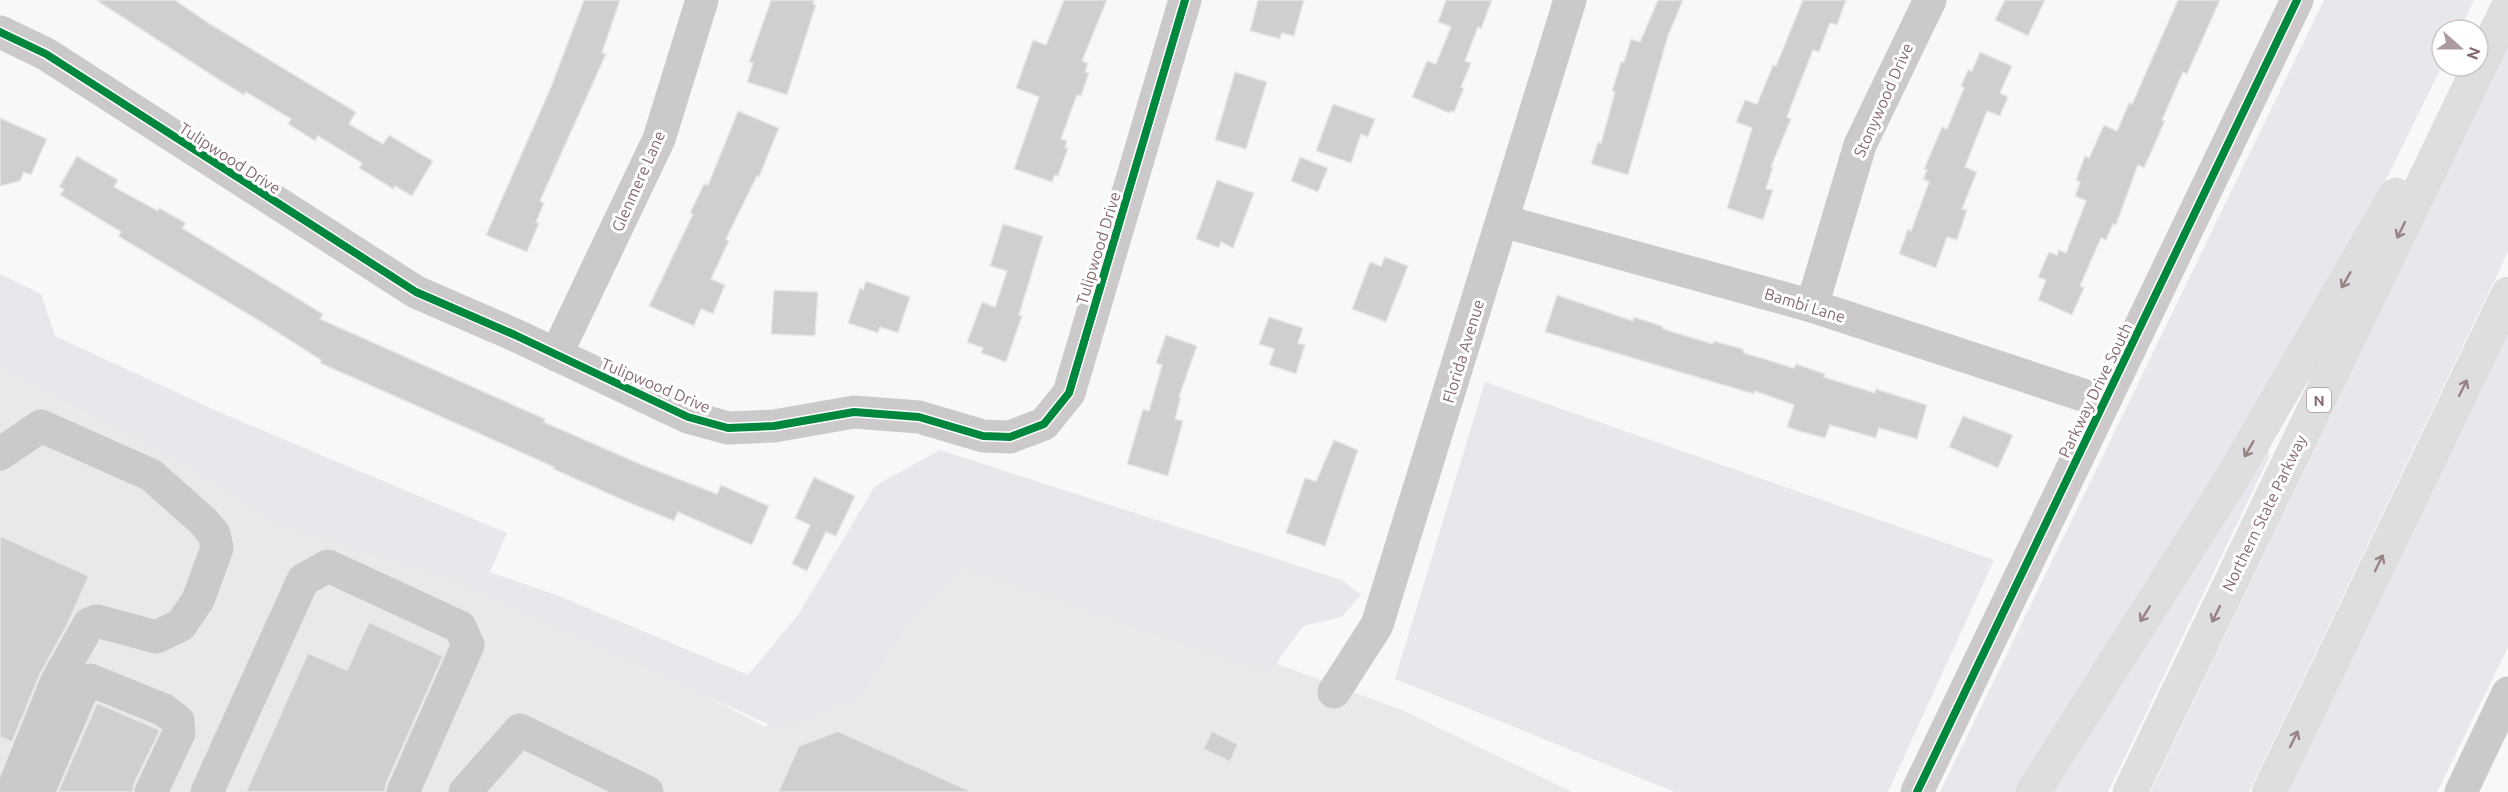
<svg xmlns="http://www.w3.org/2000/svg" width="2508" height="792" font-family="Ubuntu,sans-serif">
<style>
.built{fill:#eae8e8}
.green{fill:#e8e8ec}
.building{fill:#d1cecf;stroke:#e8e8e8;stroke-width:1.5}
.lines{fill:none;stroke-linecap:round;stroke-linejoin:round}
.highway-casing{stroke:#d5d4d4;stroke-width:34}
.minor{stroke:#cbc9c9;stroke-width:33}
.highway{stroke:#dfdede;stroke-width:33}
.cycleway-casing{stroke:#fff;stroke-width:11}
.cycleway{stroke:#00873e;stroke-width:8}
.oneway{stroke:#978285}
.labels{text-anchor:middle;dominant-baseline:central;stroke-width:6;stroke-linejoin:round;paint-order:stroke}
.shield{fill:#fff;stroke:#aa979a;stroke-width:1.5}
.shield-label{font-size:15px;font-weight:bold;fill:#856b6f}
.street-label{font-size:16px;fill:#856b6f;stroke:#fff}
</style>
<rect width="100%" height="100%" fill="#f8f8f8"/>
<path class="built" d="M 0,319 L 765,727 L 934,537 L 1402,710 L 1572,792 L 0,792 Z"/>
<g class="green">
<path d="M 2324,0 L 2474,0 L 2460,30 L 2442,30 L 2442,66 L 2363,226 L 2208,495 L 2017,792 L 1940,792 Z"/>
<path d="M 2508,45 L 2508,252 L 2249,792 L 2150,792 Z"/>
<path d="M 0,274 L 41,294 L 55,336 L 221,413 L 507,533 L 490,572 L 559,596 L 748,675 L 798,615 L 875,486 L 940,450 L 1342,580 L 1361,595 L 1342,617 L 1303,626 L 1269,674 L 960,568 L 907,626 L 858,698 L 781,730 L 449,579 L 283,528 L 188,466 L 0,367 Z"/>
<path d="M 2508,330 L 2508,647 L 2437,792 L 2288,792 Z"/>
<path d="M 1485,382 L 1994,560 L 1888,792 L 1675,792 L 1395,679 Z"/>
<path d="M 2268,442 L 2269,457 L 2108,792 L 2041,792 Z"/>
</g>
<g class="building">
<path d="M 96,0 L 175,0 L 210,24 L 356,112 L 349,124 L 383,144 L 389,135 L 433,161 L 412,196 L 395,186 L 393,189 L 359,168 L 362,163 L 318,136 L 315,141 L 288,124 L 291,119 L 246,92 L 244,95 L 216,78 Z"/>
<path d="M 584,0 L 620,0 L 602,53 L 606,54 L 540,201 L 544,203 L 536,222 L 539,223 L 527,252 L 486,235 L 551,87 Z"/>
<path d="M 771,0 L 814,0 L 813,4 L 816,5 L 787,95 L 747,82 L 753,63 L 749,62 Z"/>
<path d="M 1064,0 L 1107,0 L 1082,61 L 1088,63 L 1085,72 L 1089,73 L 1081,96 L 1077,95 L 1061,139 L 1067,141 L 1065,148 L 1068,148 L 1058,176 L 1055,175 L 1052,182 L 1014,169 L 1039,97 L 1016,88 L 1033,40 L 1046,45 Z"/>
<path d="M 1258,0 L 1304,0 L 1294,36 L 1282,33 L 1280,39 L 1250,31 Z"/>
<path d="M 1446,0 L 1492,0 L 1481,29 L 1478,27 L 1465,61 L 1471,63 L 1461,87 L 1464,88 L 1454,112 L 1451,111 L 1449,113 L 1412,97 L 1427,61 L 1436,64 L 1451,27 L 1438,22 Z"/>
<path d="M 1658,0 L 1683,0 L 1668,36 L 1628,175 L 1591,164 L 1598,142 L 1601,143 L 1615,92 L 1612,91 L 1621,62 L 1624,62 L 1631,39 L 1640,42 Z"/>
<path d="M 1803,0 L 1846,0 L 1837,25 L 1830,23 L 1819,52 L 1813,50 L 1787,117 L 1791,119 L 1771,167 L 1773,167 L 1766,189 L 1773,190 L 1763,220 L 1727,208 L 1752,128 L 1736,122 L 1745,100 L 1757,104 L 1773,65 L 1776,66 Z"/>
<path d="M 2005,0 L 2045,0 L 2028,36 L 1995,20 Z"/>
<path d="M 2178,0 L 2220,0 L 2187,74 L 2183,72 L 2162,120 L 2165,121 L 2144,168 L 2138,165 L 2116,225 L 2113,224 L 2106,240 L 2101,238 L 2080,286 L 2084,288 L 2072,315 L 2038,300 L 2046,280 L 2038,277 L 2049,252 L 2057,255 L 2059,250 L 2066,253 L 2086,201 L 2075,196 L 2080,182 L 2076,180 L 2085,156 L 2089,158 L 2104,125 L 2117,131 L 2129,103 L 2132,104 Z"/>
<path d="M 1980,52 L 2012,66 L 2000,93 L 2008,97 L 2000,116 L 1987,111 L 1965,167 L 1977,172 L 1962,209 L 1967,210 L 1957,240 L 1947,237 L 1936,268 L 1899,254 L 1908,229 L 1911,231 L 1929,182 L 1923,179 L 1927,170 L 1924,169 L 1942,127 L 1947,129 L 1964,88 L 1961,86 L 1968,70 L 1972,71 Z"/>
<path d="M 1235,72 L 1267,82 L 1246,149 L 1215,140 Z"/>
<path d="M 1333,104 L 1375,119 L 1368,137 L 1361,134 L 1351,163 L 1316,151 Z"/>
<path d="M 738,111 L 779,128 L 759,177 L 757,176 L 726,239 L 729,241 L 711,279 L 725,285 L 713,314 L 701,309 L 694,326 L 649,306 L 693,214 L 690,213 L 704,184 L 708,185 Z"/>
<path d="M 0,118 L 47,139 L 31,175 L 24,172 L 20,181 L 0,186 Z"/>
<path d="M 77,156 L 118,180 L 114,187 L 158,211 L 159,208 L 186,223 L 182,228 L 323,314 L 320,319 L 545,419 L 544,422 L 640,464 L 717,494 L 721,485 L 769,506 L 752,545 L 678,512 L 674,521 L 625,501 L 553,469 L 554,467 L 320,363 L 321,360 L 258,320 L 118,236 L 121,232 L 60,195 L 64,189 L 59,187 Z"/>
<path d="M 1300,157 L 1328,168 L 1318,192 L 1291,181 Z"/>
<path d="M 1217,180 L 1254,193 L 1233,248 L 1221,242 L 1219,248 L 1196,239 Z"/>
<path d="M 1003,224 L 1043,236 L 1019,315 L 1022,316 L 1006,362 L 981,353 L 983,348 L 967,342 L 982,302 L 995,307 L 1007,271 L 990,266 Z"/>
<path d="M 1385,257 L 1408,266 L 1386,322 L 1352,309 L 1370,262 L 1381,266 Z"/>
<path d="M 866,281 L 910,297 L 898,333 L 880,327 L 878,333 L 848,323 L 860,288 L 863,290 Z"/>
<path d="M 774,290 L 818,292 L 815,336 L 771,334 Z"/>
<path d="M 1557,295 L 1633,321 L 1634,317 L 1662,326 L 1663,329 L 1713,344 L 1714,341 L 1743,349 L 1744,353 L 1794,368 L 1796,364 L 1825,374 L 1824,377 L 1875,393 L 1876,389 L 1927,405 L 1917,439 L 1879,428 L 1876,438 L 1830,425 L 1825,438 L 1802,432 L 1787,427 L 1794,405 L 1755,391 L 1754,394 L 1545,332 Z"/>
<path d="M 1269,317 L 1303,328 L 1298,343 L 1305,345 L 1296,374 L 1269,365 L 1274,349 L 1259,344 Z"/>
<path d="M 1166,335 L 1197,346 L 1179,397 L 1181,397 L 1175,419 L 1183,421 L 1168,476 L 1127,464 L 1143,409 L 1149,411 L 1162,365 L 1156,363 Z"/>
<path d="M 1963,416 L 2013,435 L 1998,468 L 1949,447 Z"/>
<path d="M 1334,440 L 1358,450 L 1325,546 L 1286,533 L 1305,478 L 1316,481 Z"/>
<path d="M 814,477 L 855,496 L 836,536 L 826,532 L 807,571 L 792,564 L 810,525 L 795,518 Z"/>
<path d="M 0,536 L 89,576 L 66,627 L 40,674 L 12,742 L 0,737 Z"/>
<path d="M 369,622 L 443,656 L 386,784 L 385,792 L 246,792 L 308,653 L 347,670 Z"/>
<path d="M 97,703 L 160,730 L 134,784 L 133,792 L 58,792 Z"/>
<path d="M 838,731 L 972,792 L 778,792 L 799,746 Z"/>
<path d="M 1212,731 L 1238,744 L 1230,762 L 1203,749 Z"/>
</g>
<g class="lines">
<defs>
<g id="highway">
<path d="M 2033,792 L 2231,480 L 2396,195"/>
<path d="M 2130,792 L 2508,7"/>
<path d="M 2269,792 L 2508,294"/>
</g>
</defs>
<use href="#highway" class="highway-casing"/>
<g class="minor">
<path d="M 0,32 L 46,54 L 416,292 L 515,335 L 688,417 L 728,428 L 774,426 L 854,412 L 919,417 L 983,436 L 1010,437 L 1044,424 L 1069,393 L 1185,0"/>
<path d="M 1503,221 L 1812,306 L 2104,402"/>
<path d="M 1812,306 L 1860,145 L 1930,0"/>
<path d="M 556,355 L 659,139 L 702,0"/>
<path d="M 0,454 L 41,426 L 151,475 L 203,521 L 214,534 L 217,548 L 198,600 L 181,625 L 156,637 L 97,621 L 89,624 L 57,681 L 12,792"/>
<path d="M 1334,692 L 1377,625 L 1570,0"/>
<path d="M 38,792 L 80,694 L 90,680 L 164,710 L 178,721 L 179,733 L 151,792"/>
<path d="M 207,792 L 303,580 L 328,566 L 460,627 L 468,645 L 403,792"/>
<path d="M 465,792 L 520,730 L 647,792"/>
<path d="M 1917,792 L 2297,0"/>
<path d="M 2461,792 L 2508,693"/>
</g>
<use href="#highway" class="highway"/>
<defs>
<g id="cycleway">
<path d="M 0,32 L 46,54 L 416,292 L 515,335 L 688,417 L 728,428 L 774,426 L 854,412 L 919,417 L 983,436 L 1010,437 L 1044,424 L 1069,393 L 1185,0"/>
<path d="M 1917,792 L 2297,0"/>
</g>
</defs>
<use href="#cycleway" class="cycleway-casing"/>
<use href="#cycleway" class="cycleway"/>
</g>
<defs><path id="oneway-shaft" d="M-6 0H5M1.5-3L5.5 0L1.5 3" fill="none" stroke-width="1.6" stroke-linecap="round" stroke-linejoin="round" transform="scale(1.5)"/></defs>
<g class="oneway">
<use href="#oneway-shaft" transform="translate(2401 230) rotate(116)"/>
<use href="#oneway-shaft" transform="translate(2346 280) rotate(120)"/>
<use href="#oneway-shaft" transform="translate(2463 388) rotate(-64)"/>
<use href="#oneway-shaft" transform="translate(2249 449) rotate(120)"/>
<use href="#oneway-shaft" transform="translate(2379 563) rotate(-64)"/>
<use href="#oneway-shaft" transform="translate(2145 614) rotate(122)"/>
<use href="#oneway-shaft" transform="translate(2216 614) rotate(116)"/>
<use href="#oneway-shaft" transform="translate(2294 739) rotate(-64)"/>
</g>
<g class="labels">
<rect class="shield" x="2307" y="388" width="24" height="24" rx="4.5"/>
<g class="shield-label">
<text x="2319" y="400">N</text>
</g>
<g class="street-label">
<text transform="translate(1883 100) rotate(-66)">Stonywood Drive</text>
<text transform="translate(230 158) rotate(33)">Tulipwood Drive</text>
<text transform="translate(638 181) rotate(-66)">Glenmere Lane</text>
<text transform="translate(1098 248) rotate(-73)">Tulipwood Drive</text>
<text transform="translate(1805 305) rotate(17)">Bambi Lane</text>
<text transform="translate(1463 351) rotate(-73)">Florida Avenue</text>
<text transform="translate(656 385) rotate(23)">Tulipwood Drive</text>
<text transform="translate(2095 390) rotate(-64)">Parkway Drive South</text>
<text transform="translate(2264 513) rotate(-64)">Northern State Parkway</text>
</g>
</g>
<g transform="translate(2460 48) rotate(111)"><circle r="28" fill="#ffffff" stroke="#cec4c5" stroke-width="1.5"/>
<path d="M0-4.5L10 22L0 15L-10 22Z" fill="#ad9c9f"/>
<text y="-9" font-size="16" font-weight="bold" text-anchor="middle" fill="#856b6f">N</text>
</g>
</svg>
